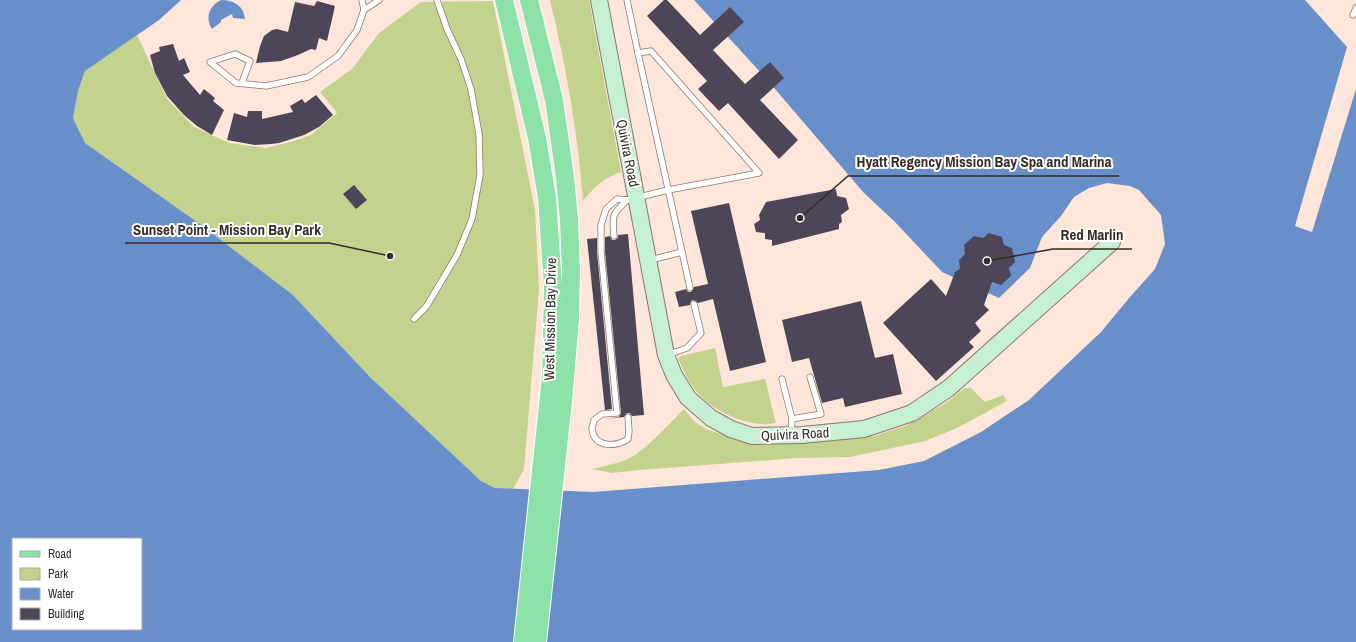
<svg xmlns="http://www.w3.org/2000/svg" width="1356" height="642" font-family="'Archivo Narrow',sans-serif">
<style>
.green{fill:#c3d38e}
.water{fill:#698fcb;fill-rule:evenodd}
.building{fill:#4d4659}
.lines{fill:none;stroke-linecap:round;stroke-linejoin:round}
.lane-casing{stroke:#8b766b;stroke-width:7}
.secondary-casing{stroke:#8b766b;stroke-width:18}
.primary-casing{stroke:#fff;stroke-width:20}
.lane{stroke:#fff;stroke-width:5.5}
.secondary{stroke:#c6f0d4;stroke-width:16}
.primary{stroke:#8de2a9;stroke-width:18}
.labels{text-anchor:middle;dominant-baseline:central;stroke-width:4;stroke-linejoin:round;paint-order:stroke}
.street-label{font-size:14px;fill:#352c27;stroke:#fff}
.leader{fill:none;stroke:#352c27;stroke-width:1.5}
.callout-dot{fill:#352c27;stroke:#fff;stroke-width:1.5}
.callout-label{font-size:15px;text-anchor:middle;font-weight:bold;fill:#352c27;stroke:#fff;stroke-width:4;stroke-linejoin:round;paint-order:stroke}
</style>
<rect width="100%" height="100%" fill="#ffe6da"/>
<g class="green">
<path d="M 550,0 L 589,0 L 621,172 C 603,179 595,186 583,201 C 578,133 566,66 550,0 Z"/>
<path d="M 493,1 L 535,210 L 539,289 L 524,469 L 513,489 L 495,488 L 481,481 L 370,377 L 293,295 L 200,224 L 85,143 L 73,118 L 78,91 L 85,71 L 137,35 L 167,99 L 194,127 L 229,143 L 266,148 L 291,142 L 311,135 L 337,113 L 320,92 L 352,69 L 379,33 L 421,2 Z"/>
<path d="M 715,348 L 723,387 L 765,379 L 776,423 C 772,423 766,425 761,424 C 734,422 703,405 689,381 C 685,374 682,366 678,359 L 681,356 Z"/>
<path d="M 965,388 L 971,388 L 985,402 L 1003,395 L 1007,401 L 957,428 L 925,441 L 850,457 L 797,458 L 639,470 L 612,473 L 592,469 C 604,466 616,464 628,459 C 645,451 670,423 684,409 L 694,421 L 706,429 L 732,438 L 759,445 L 838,440 L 874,436 L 907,425 L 946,403 Z"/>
</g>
<g class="water">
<path d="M 0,0 L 181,0 L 159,20 L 85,71 L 78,91 L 73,118 L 85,143 L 200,224 L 293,295 L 370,377 L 481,481 L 495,488 L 593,492 L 879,470 L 924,461 L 981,432 L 1029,400 L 1101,332 L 1130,297 L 1155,269 L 1165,244 L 1161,215 L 1139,190 L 1130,186 L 1107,183 L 1089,188 L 1074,197 L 1061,216 L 1042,237 L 1030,268 L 999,298 L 942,272 L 895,222 L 864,193 L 763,75 L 694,0 L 1305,0 L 1347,47 L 1295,226 L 1312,232 L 1356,89 L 1356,642 L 0,642 ZM 13,539 L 141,539 L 141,629 L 13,629 Z"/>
<path d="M 221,0 C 234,0 244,6 245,19 L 233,18 L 232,14 L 221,20 L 221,22 L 212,29 C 205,18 209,6 221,0 Z"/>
</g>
<g class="building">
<path d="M 664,0 L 667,0 L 700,35 L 730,7 L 744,22 L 713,50 L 745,84 L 770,62 L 784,78 L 760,100 L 798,140 L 779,159 L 728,103 L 719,111 L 698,89 L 707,81 L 647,16 Z"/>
<path d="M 317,1 L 335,6 L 327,41 L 319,38 L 316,50 L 311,49 L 298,55 L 281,61 L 256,63 L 260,46 L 264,36 L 272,30 L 277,29 L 288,32 L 295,2 L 314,6 Z"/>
<path d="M 173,44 L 179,61 L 184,58 L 190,72 L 183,75 L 200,95 L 204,89 L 215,98 L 213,101 L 224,110 L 212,135 L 197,126 L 184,115 L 167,96 L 155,73 L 150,55 L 160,51 L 159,47 Z"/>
<path d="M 316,95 L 333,115 L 319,127 L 304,135 L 279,143 L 271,144 L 255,145 L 227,140 L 234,113 L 247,117 L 248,111 L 262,111 L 262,119 L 293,112 L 290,106 L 302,99 L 305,103 Z"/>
<path d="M 354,185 L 367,200 L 356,209 L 343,194 Z"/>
<path d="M 836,189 L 837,196 L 846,198 L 849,209 L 841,215 L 842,222 L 839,224 L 839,229 L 772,246 L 772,240 L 765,239 L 765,233 L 756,232 L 754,224 L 760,220 L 759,215 L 766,202 Z"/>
<path d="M 729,203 L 766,362 L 730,371 L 713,299 L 698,303 L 693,300 L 691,301 L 690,305 L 679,307 L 675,292 L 686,289 L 688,292 L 691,292 L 694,287 L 708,284 L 691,211 Z"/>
<path d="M 989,233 L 1002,237 L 1004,245 L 1012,248 L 1015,262 L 1009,268 L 1011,276 L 1001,285 L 992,282 L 984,305 L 989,310 L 975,323 L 981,331 L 969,342 L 974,347 L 936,381 L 883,323 L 931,279 L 946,296 L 955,272 L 960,269 L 959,260 L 965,254 L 964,245 L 974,236 L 983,238 Z"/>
<path d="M 628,234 L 644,415 L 632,416 L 630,413 L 627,413 L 624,417 L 606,419 L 619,417 L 621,413 L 605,252 L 605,237 L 610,236 L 612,240 L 615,240 L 618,238 L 618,235 Z"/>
<path d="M 597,238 L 597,252 L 612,409 L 605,410 L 587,239 Z"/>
<path d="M 861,301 L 875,358 L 893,354 L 902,394 L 845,407 L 843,398 L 822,403 L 809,358 L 792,362 L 782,320 Z"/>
</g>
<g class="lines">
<defs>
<g id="lane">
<path d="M 362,0 L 364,10"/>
<path d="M 627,0 L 638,53"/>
<path d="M 1353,15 L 1356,8"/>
<path d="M 242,83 L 250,61 L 235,54 L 210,62 L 236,83 L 266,86 L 308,77 L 338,56 L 357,30 L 364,10 L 379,0"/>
<path d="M 614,236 C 612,214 612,215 627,200"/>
<path d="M 650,260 L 682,252"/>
<path d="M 414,319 L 426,307 L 457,255 L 472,219 L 480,175 L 479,134 L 471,89 L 461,59 L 447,29 L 437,0"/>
<path d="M 667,355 L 687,348 L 701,333 L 694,304"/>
<path d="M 782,379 L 792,419 L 791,435"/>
<path d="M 628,417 L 629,431 L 628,439 C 616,447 594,448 592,429 C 592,426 594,422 594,420 L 602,414 L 617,413 L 601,252 L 601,225 L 606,209 L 617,199 L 627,200 L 668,190 L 759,173 L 651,51 L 638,53 L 690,288"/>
<path d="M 792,419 L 821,414 L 810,377"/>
</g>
<path id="secondary" d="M 599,0 L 666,355 L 674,375 L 688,398 L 711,418 L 731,429 L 752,436 L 802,435 L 864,429 L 912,413 L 949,388 L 1112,242"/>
<g id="primary">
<path d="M 504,0 L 537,138 L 547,198 L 553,287 L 551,377 L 523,642"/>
<path d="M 529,0 L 554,100 L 565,177 L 569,220 L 571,270 L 570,318 L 563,401 L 537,642"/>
</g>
</defs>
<use href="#lane" class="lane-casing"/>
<use href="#secondary" class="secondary-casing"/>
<use href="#primary" class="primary-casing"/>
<use href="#lane" class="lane"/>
<use href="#secondary" class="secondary"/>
<use href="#primary" class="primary"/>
</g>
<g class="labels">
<g class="street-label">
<text transform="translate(628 153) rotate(79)">Quivira Road</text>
<text transform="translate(550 319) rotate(-89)">West Mission Bay Drive</text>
<text transform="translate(795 434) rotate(-3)">Quivira Road</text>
</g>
</g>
<path class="leader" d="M800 218L848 176H1119M390 256L329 243H125M987 261L1053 249H1132"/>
<g class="callout-dot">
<circle cx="800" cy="218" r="4"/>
<circle cx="390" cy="256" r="4"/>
<circle cx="987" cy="261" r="4"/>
</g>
<g class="callout-label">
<text x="984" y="167">Hyatt Regency Mission Bay Spa and Marina</text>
<text x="227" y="235">Sunset Point - Mission Bay Park</text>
<text x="1092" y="240">Red Marlin</text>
</g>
<rect x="12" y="538" width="130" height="92" fill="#ffffff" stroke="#aeaba9"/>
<rect x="20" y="551" width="20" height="6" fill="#8de2a9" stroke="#aeaba9"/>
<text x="48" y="558" font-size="12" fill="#352c27">Road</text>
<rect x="20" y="568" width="20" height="12" fill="#c3d38e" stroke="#aeaba9"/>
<text x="48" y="578" font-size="12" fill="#352c27">Park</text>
<rect x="20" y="588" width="20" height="12" fill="#698fcb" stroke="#aeaba9"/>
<text x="48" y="598" font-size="12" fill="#352c27">Water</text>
<rect x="20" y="608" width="20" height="12" fill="#4d4659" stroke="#aeaba9"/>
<text x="48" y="618" font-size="12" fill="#352c27">Building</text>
</svg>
